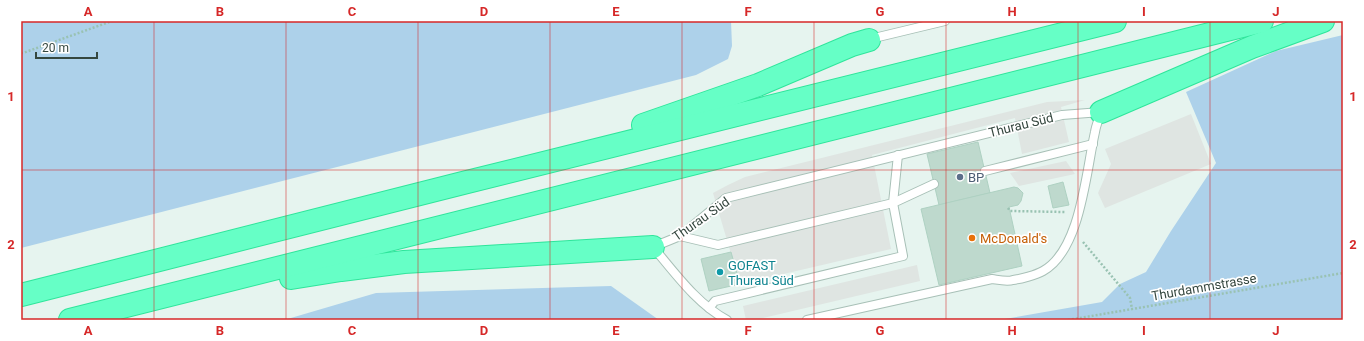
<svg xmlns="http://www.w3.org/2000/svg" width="1364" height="341" font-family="Roboto,sans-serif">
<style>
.green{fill:#add1ea}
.parking{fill:#dfe5e2}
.building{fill:#bed9cd;stroke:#aed1c2}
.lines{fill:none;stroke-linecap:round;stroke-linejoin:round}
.service-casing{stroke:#a8c0b7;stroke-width:10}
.motorway-casing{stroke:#2fe59b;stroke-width:24}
.path{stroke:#99c2b2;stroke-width:2.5;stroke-dasharray:2 2;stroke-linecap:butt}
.service{stroke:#fff;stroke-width:8}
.motorway{stroke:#66ffc6;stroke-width:22}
.grid{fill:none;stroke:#d62828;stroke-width:1;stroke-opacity:0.55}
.service-dot{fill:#5c6f8a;stroke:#fff;stroke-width:1.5}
.food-dot{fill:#e8710a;stroke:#fff;stroke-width:1.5}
.culture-dot{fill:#0f9aa8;stroke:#fff;stroke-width:1.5}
.labels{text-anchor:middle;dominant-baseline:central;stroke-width:3.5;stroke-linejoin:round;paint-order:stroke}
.street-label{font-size:13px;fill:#35473f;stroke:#fff}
.service-label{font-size:13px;fill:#4e5e75;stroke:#fff;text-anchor:start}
.food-label{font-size:13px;fill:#c56008;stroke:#fff;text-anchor:start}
.culture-label{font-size:13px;fill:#0d838f;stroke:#fff;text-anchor:start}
.neatline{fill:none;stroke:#d62828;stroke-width:1.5}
.grid-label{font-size:13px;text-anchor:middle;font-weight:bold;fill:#d62828}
</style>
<rect width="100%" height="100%" fill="#e6f4ef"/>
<g class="green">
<path d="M 21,21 L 731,21 L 732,46 L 728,59 L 696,75 L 21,248 Z"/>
<path d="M 1343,35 L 1343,319 L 1334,320 L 999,320 L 1102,302 L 1120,284 L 1146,272 L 1171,231 L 1216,163 L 1186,92 L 1276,51 Z"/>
<path d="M 611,286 L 659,320 L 284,320 L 376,293 Z"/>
</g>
<g class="parking">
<path d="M 1085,100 L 1061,107 L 1069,142 L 1022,154 L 1015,118 L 872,155 L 891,249 L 740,284 L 713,193 L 728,185 L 745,177 L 1047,102 Z"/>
<path d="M 1191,114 L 1211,164 L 1105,208 L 1098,193 L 1111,164 L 1105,149 Z"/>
<path d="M 1066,161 L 1075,174 L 1019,186 L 1010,173 Z"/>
<path d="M 917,265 L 920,281 L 755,320 L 746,320 L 743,306 Z"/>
</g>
<g class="building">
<path d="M 978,142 L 990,193 L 939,205 L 927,154 Z"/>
<path d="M 1063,182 L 1069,205 L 1053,208 L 1048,186 Z"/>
<path d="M 1014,187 L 1018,188 L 1023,193 L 1021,201 L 1018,205 L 1009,207 L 1022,266 L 939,285 L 921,209 Z"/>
<path d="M 731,252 L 740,284 L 709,291 L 701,259 Z"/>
</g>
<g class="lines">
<defs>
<g id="service">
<path d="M 870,39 L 945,21"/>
<path d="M 985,171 L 1093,144"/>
<path d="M 680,236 L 718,245 L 893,203 L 898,155"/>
<path d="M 709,308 L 715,301 L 903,256 L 893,203 L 934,184"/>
<path d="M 727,320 C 697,304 675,273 653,247 L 680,236 L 726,198 L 1062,115 L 1101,112 C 1099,119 1096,125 1095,132 C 1086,171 1081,250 1043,271 C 1036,275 1021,279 1013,280 C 1007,282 999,280 992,279 L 807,320"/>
</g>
<g id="motorway">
<path d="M 1101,112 L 1252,47 L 1323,21"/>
<path d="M 643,125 L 758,85 L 852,45 L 869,40"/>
<path d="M 291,278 L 341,270 L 404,262 L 653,247"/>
<path d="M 21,295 L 463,183 L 1115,21"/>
<path d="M 70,320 L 1262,21"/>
</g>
</defs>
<use href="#service" class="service-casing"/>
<use href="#motorway" class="motorway-casing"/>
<g class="path">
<path d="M 21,53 L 23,53 L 112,21"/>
<path d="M 1008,208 L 1010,211 L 1065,212"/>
<path d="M 1083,242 L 1130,298 L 1132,309"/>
<path d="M 1068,320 L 1343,273"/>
</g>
<use href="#service" class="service"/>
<use href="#motorway" class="motorway"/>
</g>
<path class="grid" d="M 154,21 L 154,320M 286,21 L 286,320M 418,21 L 418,320M 550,21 L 550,320M 682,21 L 682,320M 814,21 L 814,320M 946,21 L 946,320M 1078,21 L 1078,320M 1210,21 L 1210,320M 21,170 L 1343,170"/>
<circle class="service-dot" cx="960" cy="177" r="4"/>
<circle class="food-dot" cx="972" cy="238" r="4"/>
<circle class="culture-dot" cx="720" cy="272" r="4"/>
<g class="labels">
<g class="street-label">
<text transform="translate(1021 125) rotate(-14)">Thurau Süd</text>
<text transform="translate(701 219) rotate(-35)">Thurau Süd</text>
<text transform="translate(1204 287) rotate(-10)">Thurdammstrasse</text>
</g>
<g class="service-label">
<text x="968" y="177">BP</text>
</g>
<g class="food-label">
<text x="980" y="238">McDonald's</text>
</g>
<g class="culture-label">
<text x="728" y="265">GOFAST<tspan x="728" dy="15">Thurau Süd</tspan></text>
</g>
</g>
<rect width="1364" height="341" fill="none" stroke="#ffffff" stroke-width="44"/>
<path d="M36 52v6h61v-6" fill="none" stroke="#35473f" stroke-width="2"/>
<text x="42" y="52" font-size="12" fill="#35473f" stroke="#ffffff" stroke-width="3" paint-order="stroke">20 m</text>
<rect x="22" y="22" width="1320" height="297" class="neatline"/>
<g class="grid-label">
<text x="88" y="16">A</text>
<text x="220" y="16">B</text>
<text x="352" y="16">C</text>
<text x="484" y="16">D</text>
<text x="616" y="16">E</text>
<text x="748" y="16">F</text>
<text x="880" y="16">G</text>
<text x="1012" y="16">H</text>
<text x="1144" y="16">I</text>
<text x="1276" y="16">J</text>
<text x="11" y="101">1</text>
<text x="1353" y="101">1</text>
<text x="11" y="249">2</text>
<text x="1353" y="249">2</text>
<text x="88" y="335">A</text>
<text x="220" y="335">B</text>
<text x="352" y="335">C</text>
<text x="484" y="335">D</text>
<text x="616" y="335">E</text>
<text x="748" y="335">F</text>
<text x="880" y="335">G</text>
<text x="1012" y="335">H</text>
<text x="1144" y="335">I</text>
<text x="1276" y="335">J</text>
</g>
</svg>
